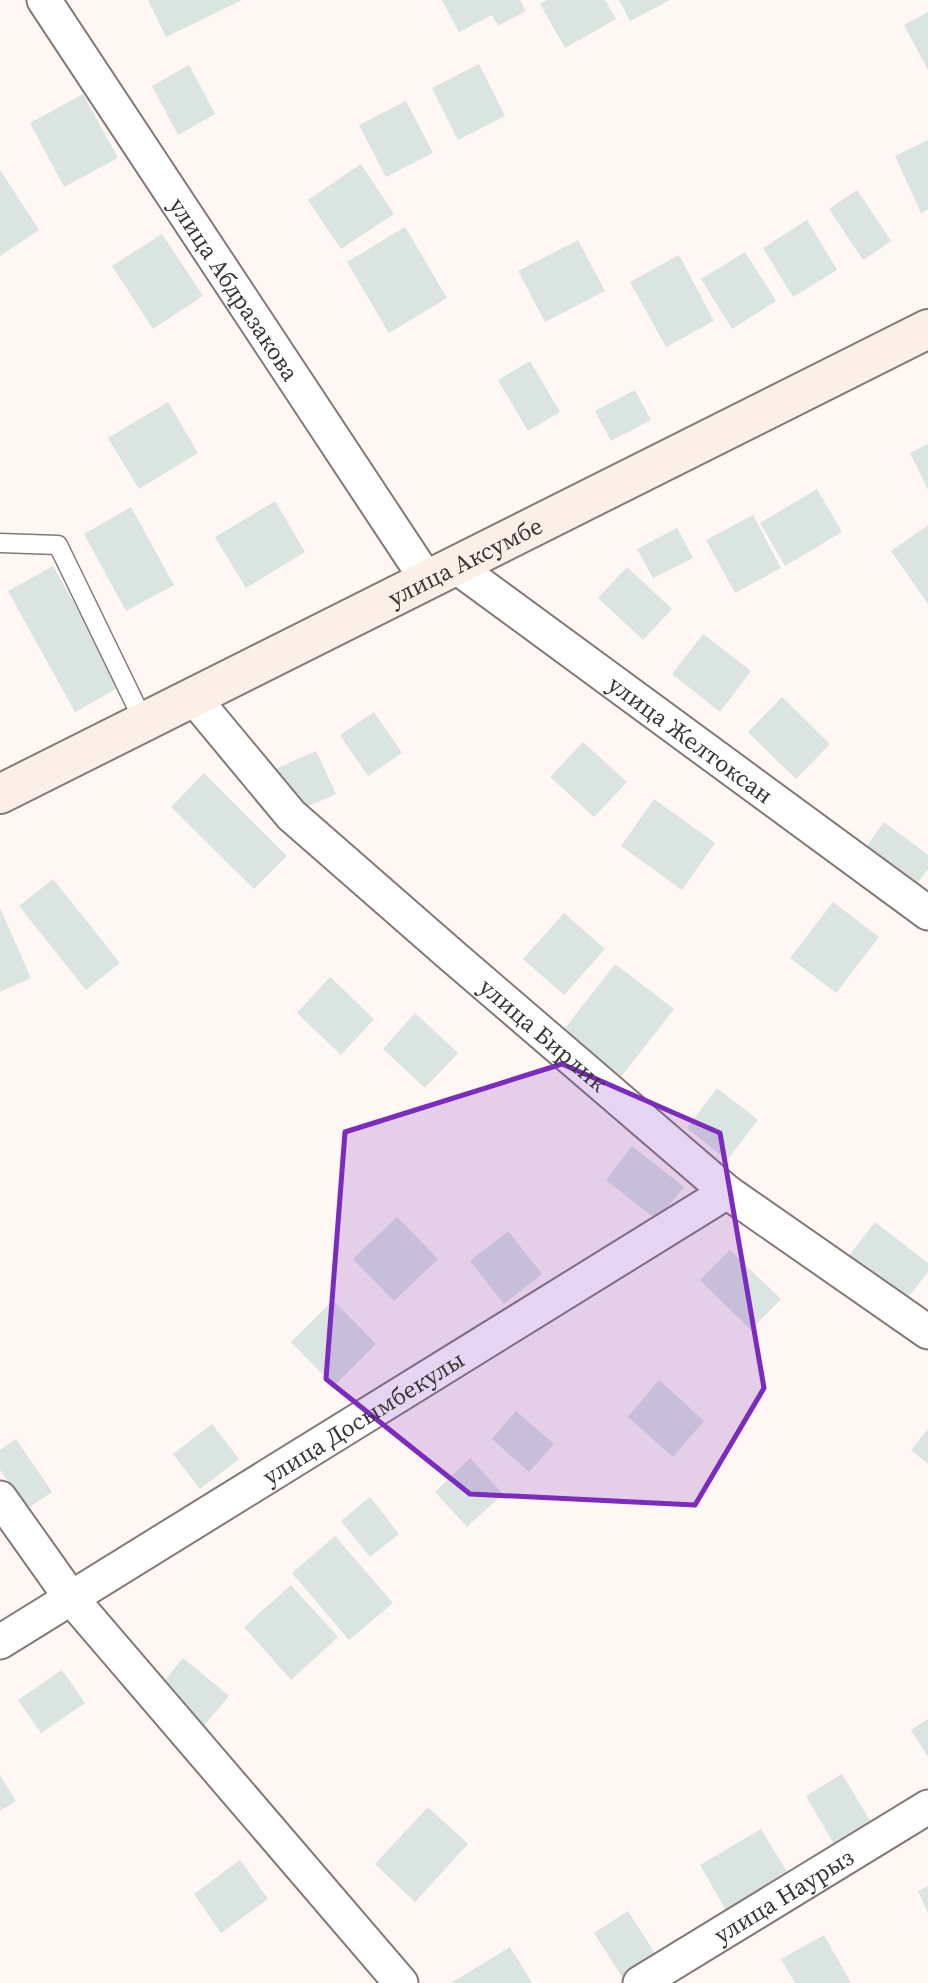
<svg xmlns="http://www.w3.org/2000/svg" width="928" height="1983" font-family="'Source Serif 4',serif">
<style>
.building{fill:#dae4e1}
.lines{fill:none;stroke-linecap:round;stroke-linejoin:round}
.lane-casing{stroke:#817a76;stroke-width:21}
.street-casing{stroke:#817a76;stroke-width:37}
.secondary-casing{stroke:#817a76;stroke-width:42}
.lane{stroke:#fff;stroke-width:18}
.street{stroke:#fff;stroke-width:33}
.secondary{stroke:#fcefe7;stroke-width:38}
.marked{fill:#7b2cbf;fill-opacity:0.2;stroke:#7b2cbf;stroke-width:5;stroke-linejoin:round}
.labels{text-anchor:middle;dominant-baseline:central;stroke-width:7;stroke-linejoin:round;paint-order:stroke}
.street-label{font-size:24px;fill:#3a3635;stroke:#fff}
</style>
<rect width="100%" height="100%" fill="#fef7f3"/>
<g class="building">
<path d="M 148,0 L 242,0 L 166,37 Z"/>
<path d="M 442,0 L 520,0 L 526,11 L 498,26 L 492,15 L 459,32 Z"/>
<path d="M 547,0 L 605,0 L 616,19 L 565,48 L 540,4 Z"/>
<path d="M 619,0 L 670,0 L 630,21 Z"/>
<path d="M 928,12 L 928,70 L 904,25 Z"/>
<path d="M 479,64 L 505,116 L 458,140 L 432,88 Z"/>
<path d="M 189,65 L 215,114 L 178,135 L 152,86 Z"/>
<path d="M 83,94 L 118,158 L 64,187 L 30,123 Z"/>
<path d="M 406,101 L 433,153 L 386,177 L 359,125 Z"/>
<path d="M 928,140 L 928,209 L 921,213 L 895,156 Z"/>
<path d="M 361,164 L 394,214 L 341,249 L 308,200 Z"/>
<path d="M 0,170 L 39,230 L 0,256 Z"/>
<path d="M 857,190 L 891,241 L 863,260 L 829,209 Z"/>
<path d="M 807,220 L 837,270 L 793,297 L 763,248 Z"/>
<path d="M 405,227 L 447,298 L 389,333 L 347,262 Z"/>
<path d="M 162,234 L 203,296 L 153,329 L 112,266 Z"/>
<path d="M 578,240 L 605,291 L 545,322 L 518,271 Z"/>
<path d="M 745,252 L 776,301 L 732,329 L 701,279 Z"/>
<path d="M 679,255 L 714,321 L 666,347 L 630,282 Z"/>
<path d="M 530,361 L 560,412 L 528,431 L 498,380 Z"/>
<path d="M 635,390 L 651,420 L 611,441 L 595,411 Z"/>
<path d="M 168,402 L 198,453 L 139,489 L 108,438 Z"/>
<path d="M 928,444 L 928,490 L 910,453 Z"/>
<path d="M 817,489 L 842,532 L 785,566 L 760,523 Z"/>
<path d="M 275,501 L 305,552 L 246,588 L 215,537 Z"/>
<path d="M 131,507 L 174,585 L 126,611 L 84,534 Z"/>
<path d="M 753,515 L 781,568 L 735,593 L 706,540 Z"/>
<path d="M 928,525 L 928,604 L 891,551 Z"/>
<path d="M 677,528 L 693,558 L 653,578 L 637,549 Z"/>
<path d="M 53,566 L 121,686 L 75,712 L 8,591 Z"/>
<path d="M 627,567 L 672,609 L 643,640 L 598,598 Z"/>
<path d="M 703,634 L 751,671 L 720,712 L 672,674 Z"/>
<path d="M 782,697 L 830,744 L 796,779 L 748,732 Z"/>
<path d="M 374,712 L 402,753 L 368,776 L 340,735 Z"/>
<path d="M 583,742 L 627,782 L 594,817 L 550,777 Z"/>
<path d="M 316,751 L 336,794 L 293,813 L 273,770 Z"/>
<path d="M 204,773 L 287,856 L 254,889 L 171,807 Z"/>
<path d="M 654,799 L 715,843 L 682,890 L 621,846 Z"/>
<path d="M 884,822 L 928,855 L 928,869 L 910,893 L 859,857 Z"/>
<path d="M 53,879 L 120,963 L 86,990 L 19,906 Z"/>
<path d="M 833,902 L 879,937 L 836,993 L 790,958 Z"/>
<path d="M 0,908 L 31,978 L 0,992 Z"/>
<path d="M 564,913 L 605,949 L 564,995 L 523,959 Z"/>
<path d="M 615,964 L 674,1009 L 617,1082 L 559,1036 Z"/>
<path d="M 330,977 L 374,1019 L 341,1055 L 297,1013 Z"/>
<path d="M 415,1013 L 458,1053 L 425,1088 L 383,1049 Z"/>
<path d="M 717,1088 L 758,1120 L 727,1160 L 687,1128 Z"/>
<path d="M 632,1146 L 684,1187 L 657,1220 L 606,1180 Z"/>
<path d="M 397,1217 L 438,1259 L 394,1301 L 353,1259 Z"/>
<path d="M 875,1222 L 928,1263 L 928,1272 L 905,1301 L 848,1257 Z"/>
<path d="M 508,1231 L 542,1274 L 504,1304 L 470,1261 Z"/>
<path d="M 730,1250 L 781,1299 L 751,1330 L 700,1280 Z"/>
<path d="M 333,1300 L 376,1344 L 334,1386 L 291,1342 Z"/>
<path d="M 659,1380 L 704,1421 L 673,1457 L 628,1417 Z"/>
<path d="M 516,1411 L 554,1444 L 529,1472 L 492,1439 Z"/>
<path d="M 212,1424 L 239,1459 L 200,1489 L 173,1454 Z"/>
<path d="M 928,1429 L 928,1464 L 911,1450 Z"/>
<path d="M 16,1439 L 52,1492 L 27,1509 L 0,1470 L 0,1450 Z"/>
<path d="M 470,1458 L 503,1494 L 467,1527 L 435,1492 Z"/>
<path d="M 370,1497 L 399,1534 L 370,1557 L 341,1521 Z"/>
<path d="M 335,1536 L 393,1603 L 349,1640 L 292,1573 Z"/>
<path d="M 291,1585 L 338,1637 L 291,1680 L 244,1627 Z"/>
<path d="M 183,1658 L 229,1696 L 201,1729 L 156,1691 Z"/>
<path d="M 62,1670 L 85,1703 L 41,1733 L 18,1700 Z"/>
<path d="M 928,1719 L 928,1757 L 911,1730 Z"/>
<path d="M 842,1774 L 871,1822 L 834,1844 L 806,1796 Z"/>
<path d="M 0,1775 L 16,1801 L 0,1811 Z"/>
<path d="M 428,1807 L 468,1844 L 415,1902 L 375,1864 Z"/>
<path d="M 761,1829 L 789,1875 L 727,1912 L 700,1865 Z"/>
<path d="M 240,1860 L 268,1899 L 221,1933 L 194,1894 Z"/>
<path d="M 928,1886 L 928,1913 L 918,1891 Z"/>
<path d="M 628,1911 L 658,1958 L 624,1980 L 594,1933 Z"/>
<path d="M 824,1935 L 851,1983 L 795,1983 L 781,1959 Z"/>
<path d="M 510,1947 L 532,1983 L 451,1983 Z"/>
</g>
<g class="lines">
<defs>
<path id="lane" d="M 0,543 L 58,545 L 144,722"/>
<g id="street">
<path id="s1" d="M 44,0 L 427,580"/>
<path id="s2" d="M 454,565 L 928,913"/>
<path id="s3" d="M 193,697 L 291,815 L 450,954 L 727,1192 L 928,1332"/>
<path d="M 0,1498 L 71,1598 L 401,1983"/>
<path id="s4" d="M 0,1642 L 727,1192"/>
<path id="s5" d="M 640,1983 L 928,1807"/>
</g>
<g id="secondary">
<path id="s6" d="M 0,794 L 928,329"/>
</g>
</defs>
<use href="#lane" class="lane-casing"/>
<use href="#street" class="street-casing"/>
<use href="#secondary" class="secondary-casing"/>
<use href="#lane" class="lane"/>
<use href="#street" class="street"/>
<use href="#secondary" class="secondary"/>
</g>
<path class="marked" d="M 562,1064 L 720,1133 L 764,1388 L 695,1505 L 470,1494 L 326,1379 L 345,1132 Z"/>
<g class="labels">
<g class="street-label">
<text stroke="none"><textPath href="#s1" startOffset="346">улица Абдразакова</textPath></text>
<text stroke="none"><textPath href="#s6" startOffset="520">улица Аксумбе</textPath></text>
<text stroke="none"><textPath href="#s2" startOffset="294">улица Желтоксан</textPath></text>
<text stroke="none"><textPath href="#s3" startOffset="488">улица Бирлик</textPath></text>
<text stroke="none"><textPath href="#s4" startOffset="427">улица Досымбекулы</textPath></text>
<text stroke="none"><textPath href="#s5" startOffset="168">улица Наурыз</textPath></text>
</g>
</g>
</svg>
